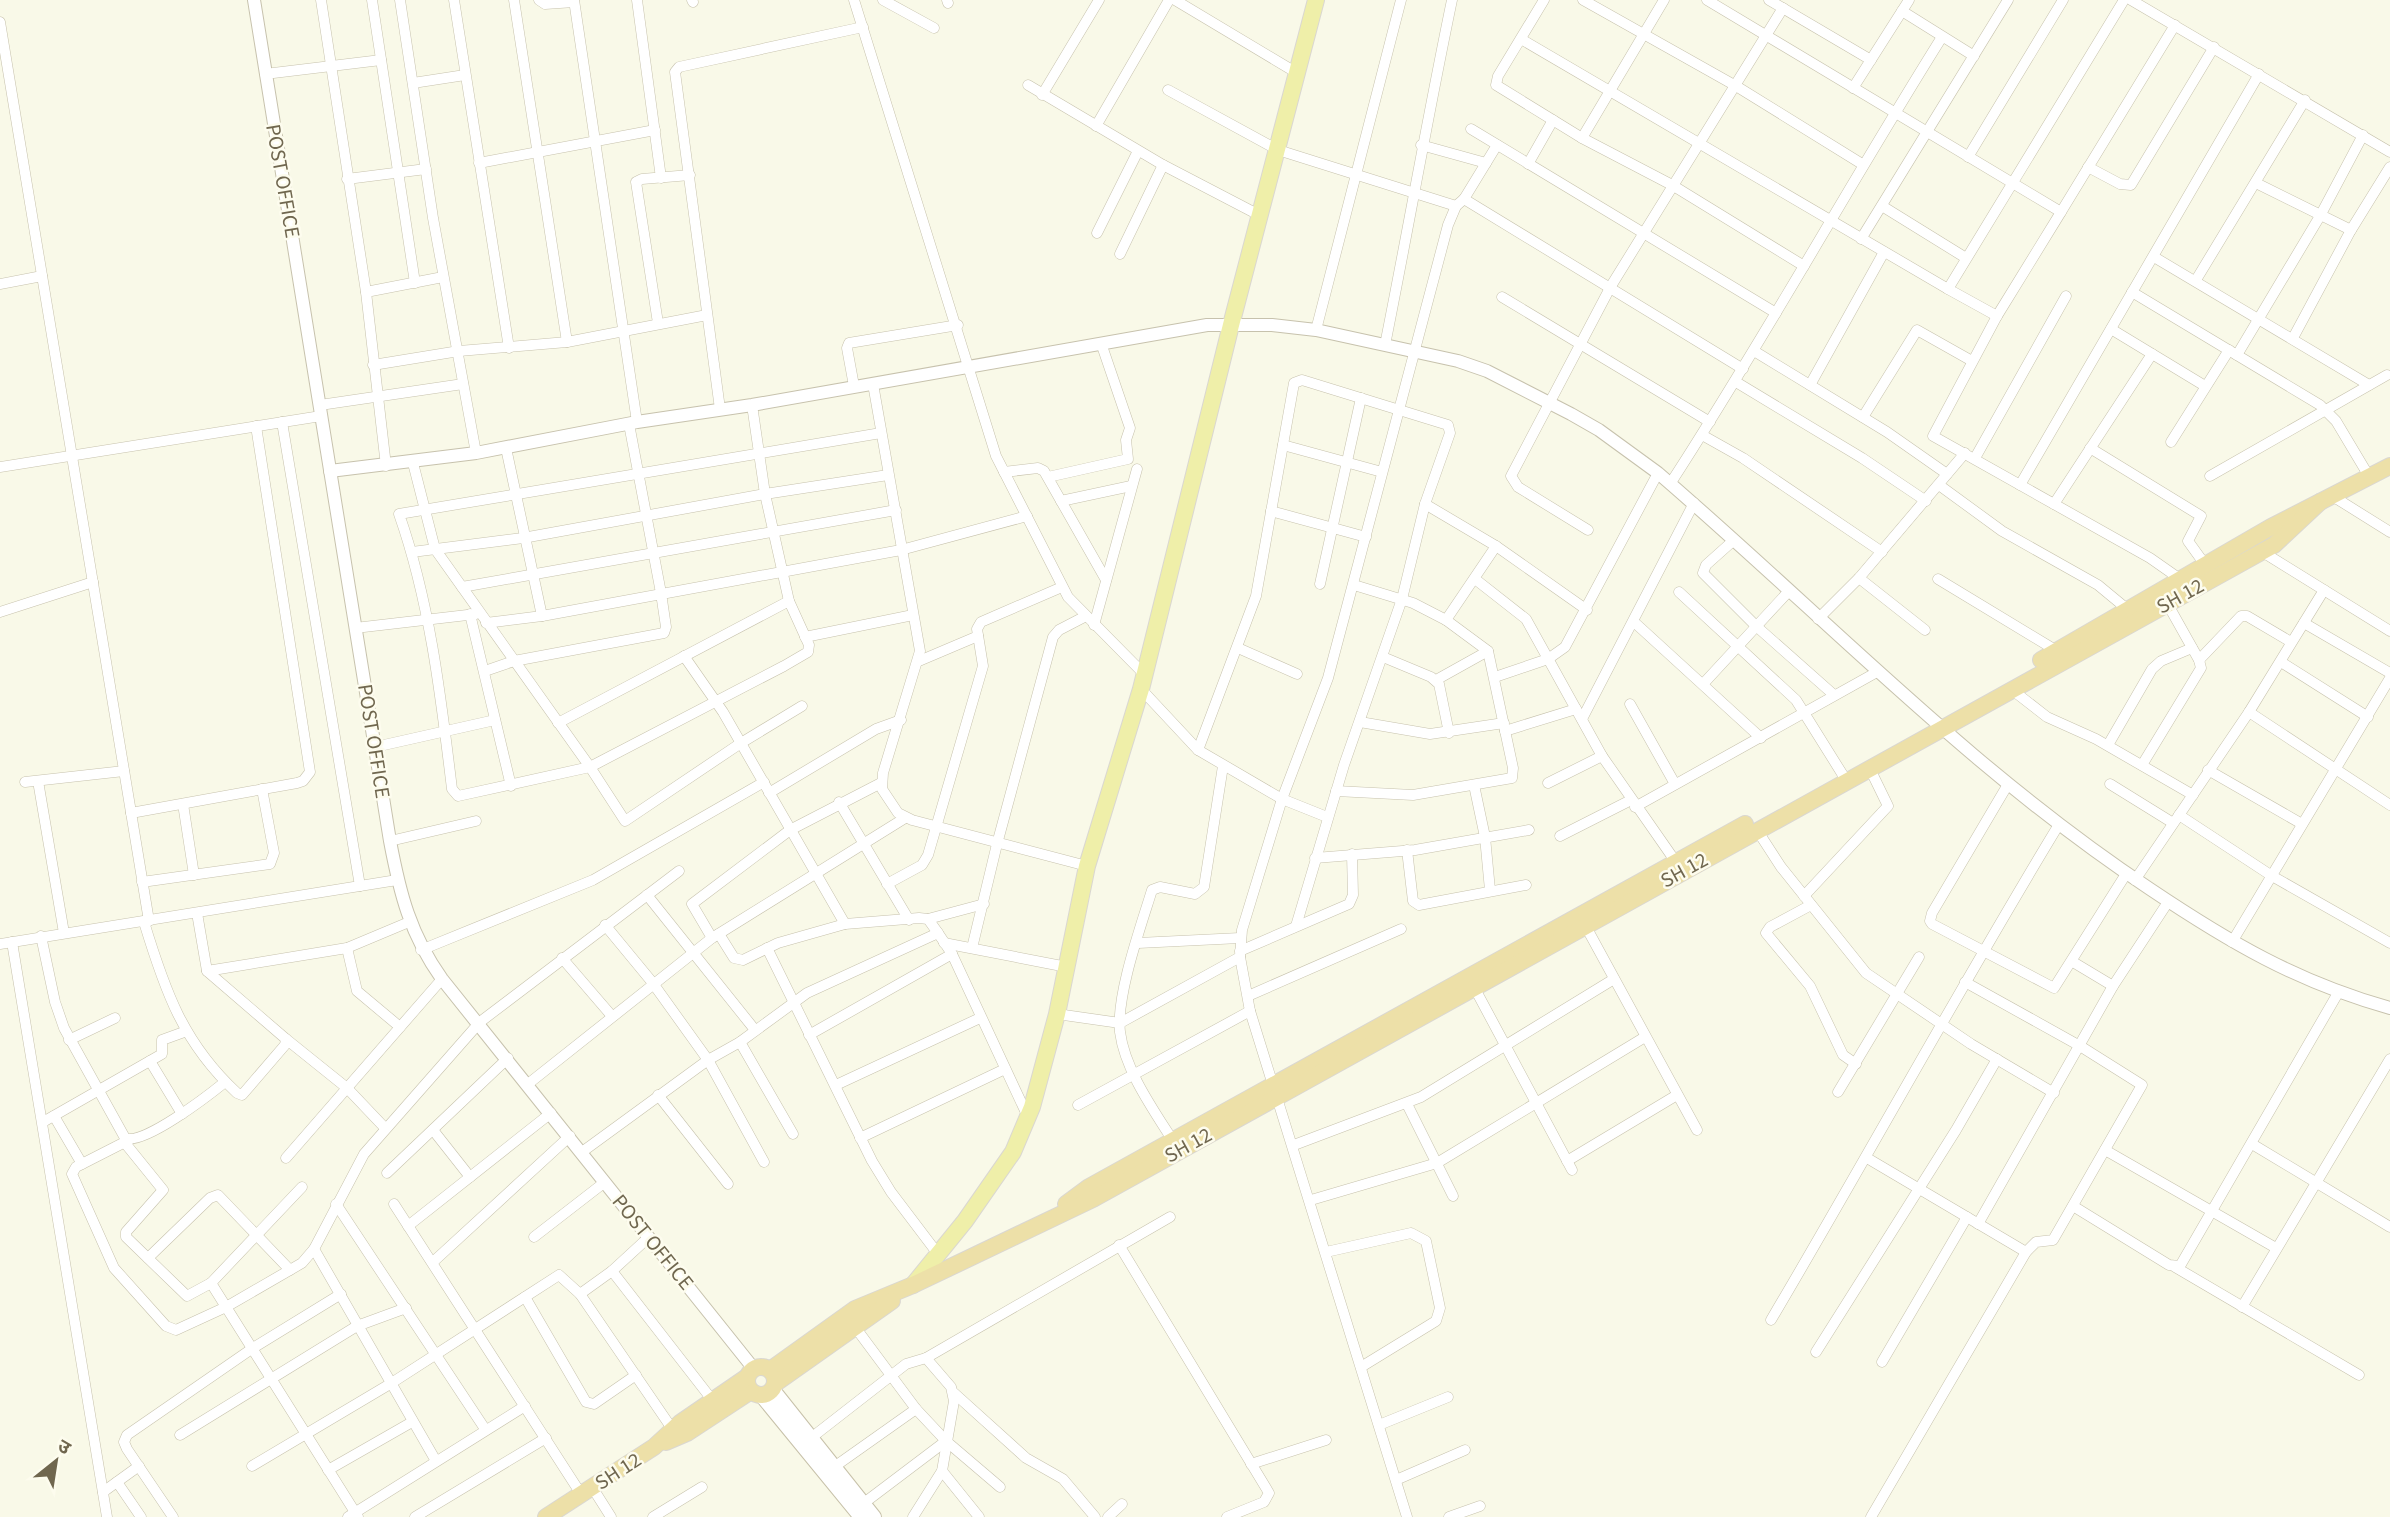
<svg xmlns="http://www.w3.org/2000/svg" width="2390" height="1517" font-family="'Source Sans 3','Noto Sans Devanagari',sans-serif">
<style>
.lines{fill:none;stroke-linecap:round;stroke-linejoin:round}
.minor-casing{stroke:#c7c2ad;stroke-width:11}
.tertiary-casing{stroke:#c7c2ad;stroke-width:14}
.secondary-casing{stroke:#c7c1a9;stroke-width:16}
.primary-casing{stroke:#dad7d1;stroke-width:18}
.trunk-casing{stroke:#dad7d1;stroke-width:18}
.minor{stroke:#fff;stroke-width:10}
.tertiary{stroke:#fff;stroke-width:12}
.secondary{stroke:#fff;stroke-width:14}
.primary{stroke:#efefa9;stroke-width:16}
.trunk{stroke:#ede0a8;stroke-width:16}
.labels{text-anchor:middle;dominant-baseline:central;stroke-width:5;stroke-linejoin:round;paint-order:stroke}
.street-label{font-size:21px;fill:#70674f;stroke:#fdfcee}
</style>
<rect width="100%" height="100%" fill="#f9f9e8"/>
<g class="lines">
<defs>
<g id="minor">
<path d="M 321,0 L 366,292 L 386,466"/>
<path d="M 372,0 L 415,283"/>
<path d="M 400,0 L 433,218 L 476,453"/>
<path d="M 454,0 L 509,348"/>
<path d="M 514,0 L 567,342"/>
<path d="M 539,0 L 545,4 L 574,2"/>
<path d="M 574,0 L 637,422"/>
<path d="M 637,0 L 661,178"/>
<path d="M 692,0 L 693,2"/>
<path d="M 854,0 L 996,456 L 1068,597 L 1145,675"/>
<path d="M 883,0 L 934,28"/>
<path d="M 947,0 L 948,3"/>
<path d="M 1175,0 L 1297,73"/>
<path d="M 1544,0 L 1498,76 L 1496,85 L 1582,138 L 1672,185 L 1804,266"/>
<path d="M 1583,0 L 1736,86 L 1862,164"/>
<path d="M 1707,0 L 2061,212 L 2175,25"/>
<path d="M 1769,0 L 1871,60"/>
<path d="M 2131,0 L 2390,152"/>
<path d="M 1902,11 L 1974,56"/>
<path d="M 0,22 L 149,921"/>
<path d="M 1521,39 L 1948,289"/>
<path d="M 265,74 L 381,60"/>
<path d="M 413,83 L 465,75"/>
<path d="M 1028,85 L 1163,165 L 1259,215"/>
<path d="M 1853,88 L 1909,0"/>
<path d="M 1168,90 L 1278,150 L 1456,206"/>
<path d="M 1042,95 L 1099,0"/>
<path d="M 1096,126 L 1169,0"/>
<path d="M 1471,129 L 1776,313"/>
<path d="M 1582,138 L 1664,0"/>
<path d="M 1421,145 L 1486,163"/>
<path d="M 1497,145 L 1464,199 L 1743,369"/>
<path d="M 1968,157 L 2063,0"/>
<path d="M 479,163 L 655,130"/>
<path d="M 1528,164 L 1553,120"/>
<path d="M 2088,167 L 2120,184 L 2131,185 L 2214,47"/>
<path d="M 347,179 L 426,169"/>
<path d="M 2258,184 L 2351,230"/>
<path d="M 1882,206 L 1966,258"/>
<path d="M 2061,212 L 1997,316 L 1933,436 L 2150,558 L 2180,579"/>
<path d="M 1097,233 L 1138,151"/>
<path d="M 1861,239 L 2008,0"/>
<path d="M 1120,254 L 1163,165"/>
<path d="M 2154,257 L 2369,385"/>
<path d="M 2196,280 L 2305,100"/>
<path d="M 0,284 L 42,276"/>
<path d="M 366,292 L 443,277"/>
<path d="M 2132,292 L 2320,405 L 2336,421 L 2370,478"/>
<path d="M 1502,297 L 1710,422"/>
<path d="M 1997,316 L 1948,289 L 2124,0"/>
<path d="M 658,323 L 636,182 L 642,179 L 690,175"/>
<path d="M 2111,329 L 2205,386"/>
<path d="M 1316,330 L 1401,0"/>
<path d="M 2293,338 L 2351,230 L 2390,167"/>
<path d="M 1385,345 C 1408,230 1428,115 1452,0"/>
<path d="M 1754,351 L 1887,432 L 1947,474"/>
<path d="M 2237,355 L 2320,216 L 2363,135"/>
<path d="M 373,365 L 459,351 L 567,342 L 707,315"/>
<path d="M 1736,382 L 1862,458 L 1926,501"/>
<path d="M 873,384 L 920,651 L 883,773 L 882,789 L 898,813 L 912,820 L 1087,866"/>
<path d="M 1810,385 L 1884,252"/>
<path d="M 854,386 L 847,348 L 849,343 L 958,325"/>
<path d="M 320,405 L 463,384"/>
<path d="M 752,405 L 765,494 L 789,601"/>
<path d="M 720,409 L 675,72 L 679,67 L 863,27"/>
<path d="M 1863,417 L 1917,330 L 1972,361"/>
<path d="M 282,422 L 360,886"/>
<path d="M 1702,435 L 1743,458 L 1882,552"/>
<path d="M 2171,442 L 2229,350"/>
<path d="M 1283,445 L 1382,472"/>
<path d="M 506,448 L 542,616"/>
<path d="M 2090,448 L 2201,516 L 2188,541 L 2206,566"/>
<path d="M 1975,458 L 2066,296"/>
<path d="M 413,463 L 435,549 L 590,767 L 625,821 L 741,743 L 802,706"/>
<path d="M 0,467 L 321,416"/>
<path d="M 1004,472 L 1038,468 L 1044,471 L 1106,580"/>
<path d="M 2210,476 L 2387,375"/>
<path d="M 1048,477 L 1128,459 L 1126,440 L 1130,428 L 1101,343"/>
<path d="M 1670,484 C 1765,338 1849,185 1942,37"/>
<path d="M 1939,485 L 2002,531 L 2098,585 L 2127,609"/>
<path d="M 2020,485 L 2259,74"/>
<path d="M 2334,497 L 2390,532"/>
<path d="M 1061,501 L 1131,486"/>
<path d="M 1425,504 L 1496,546 L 1587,610"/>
<path d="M 2054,504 L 2152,354"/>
<path d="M 1271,511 L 1366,537"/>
<path d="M 1588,530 L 1518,487 L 1511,476 L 1611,286 L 1783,8"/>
<path d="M 1734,540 L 1706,565 L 1703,573 L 1756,626 L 1834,695"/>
<path d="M 2261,551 L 2390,631"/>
<path d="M 412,552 L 523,538 L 765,494 L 888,475"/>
<path d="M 1859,578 L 1925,630"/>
<path d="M 1475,579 L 1526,619 L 1602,756 L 1678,865"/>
<path d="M 1938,579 L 2057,651"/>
<path d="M 1320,584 L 1361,398"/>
<path d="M 1354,585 L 1413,603 L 1446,620 L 1496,546"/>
<path d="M 462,587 L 896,510"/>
<path d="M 1679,592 L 1796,700 L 1846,780"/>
<path d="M 0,612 L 93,582"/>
<path d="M 470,614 L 511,786"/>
<path d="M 1818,619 L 1859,578 L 1965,453"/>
<path d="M 1634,622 L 1761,738"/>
<path d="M 486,623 L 542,616 L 901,550 L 1027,516"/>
<path d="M 2304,623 L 2390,673"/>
<path d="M 1094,625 L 1137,469"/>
<path d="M 355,628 L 476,614"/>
<path d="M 805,637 L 913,615"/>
<path d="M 1238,648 L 1297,674"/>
<path d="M 684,656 L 723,712 L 845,924"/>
<path d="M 1383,657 L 1431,677 L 1439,684 L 1449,733"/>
<path d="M 2199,660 L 2241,616 L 2247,616 L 2291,642"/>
<path d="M 919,661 L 978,636"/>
<path d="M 2281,662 L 2368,717"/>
<path d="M 485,671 L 514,661 L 664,633 L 666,627 L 661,593 L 629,424"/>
<path d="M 1495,677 L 1548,659 L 1565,647 L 1658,473"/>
<path d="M 1436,680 L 1488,651"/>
<path d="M 1704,683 L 1789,591"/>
<path d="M 1141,689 L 1198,750 L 1282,799 L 1327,817"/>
<path d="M 2011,689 L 2047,717 L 2096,739 L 2193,795"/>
<path d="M 1630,704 L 1675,784"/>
<path d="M 2249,712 L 2390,805"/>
<path d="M 1582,719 L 1694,503"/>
<path d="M 1360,722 L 1430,734 L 1504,723"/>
<path d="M 558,723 L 789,601 L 809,645 L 808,652 L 784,666 L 590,767 L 458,796 L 452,789 C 441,698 430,602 399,514 L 881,433"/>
<path d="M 1505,731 L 1576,709"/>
<path d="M 2108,745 L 2152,669 L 2161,661 L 2192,648"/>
<path d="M 375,747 L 495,720"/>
<path d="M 1198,750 L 1256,596 L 1294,383 L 1302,380 L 1448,425 L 1450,433 L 1425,504 L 1402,599 L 1344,765 L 1296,926"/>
<path d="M 2142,765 L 2201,668 L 2199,660 L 2167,603"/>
<path d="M 2208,770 L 2302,824"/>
<path d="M 38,781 L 64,933"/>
<path d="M 25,782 L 124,771"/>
<path d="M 1548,783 L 1602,756"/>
<path d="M 2110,784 L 2173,823"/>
<path d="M 1474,785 L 1485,837 L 1490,890"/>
<path d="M 2007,786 L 1932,913 L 1930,921 L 1932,924 L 2054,988 L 2126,874"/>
<path d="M 1336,791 L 1413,795 L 1512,778 L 1513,768 L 1488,651 L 1446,620"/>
<path d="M 769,793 L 876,729 L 901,720"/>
<path d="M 839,802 L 909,920"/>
<path d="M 183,804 L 194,875"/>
<path d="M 1635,807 L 1877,672"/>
<path d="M 131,813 L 297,783 L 303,781 L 310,772 L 256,426"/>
<path d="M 2179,815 L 2272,876 L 2390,943"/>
<path d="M 1757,830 L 1781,867 L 1866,973 L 1971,1044 L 2054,1093"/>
<path d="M 1560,836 L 1631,800"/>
<path d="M 390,841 L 476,821"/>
<path d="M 1407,850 L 1413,901 L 1419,905 L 1526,885"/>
<path d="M 1315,858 L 1415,850 L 1529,830"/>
<path d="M 2135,880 L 2249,712 L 2324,590"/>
<path d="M 142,882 L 270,864 L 274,853 L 262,789"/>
<path d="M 887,884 L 922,865 L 928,855 L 983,666 L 977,629 L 981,622 L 1062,587"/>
<path d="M 647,895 L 755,1030"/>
<path d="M 1804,896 L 1888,806 L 1869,767"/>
<path d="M 1811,905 L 1770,927 L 1766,933 L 1810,986 L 1843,1055 L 1856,1064"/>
<path d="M 928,919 L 984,904"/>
<path d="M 144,922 C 165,991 183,1043 237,1093 L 242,1095 L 285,1045 L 286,1039 L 207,971 L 197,913"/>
<path d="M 605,925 L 652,982 L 708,1060 L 764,1162"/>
<path d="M 1585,925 L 1697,1130"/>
<path d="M 719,934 L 734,958 L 743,960 L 778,943 L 845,924 L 919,918 L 928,919 L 938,933"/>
<path d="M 41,936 L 55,1002 L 64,1028 L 125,1138 C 143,1146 209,1095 225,1082"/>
<path d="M 712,938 L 692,904 L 790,830 L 881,783"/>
<path d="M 12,942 L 107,1517"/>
<path d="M 2232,942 L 2390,678"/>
<path d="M 944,943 L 1067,967"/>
<path d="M 1138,943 L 1240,938"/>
<path d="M 0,944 L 397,880"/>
<path d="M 347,948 L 357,991 L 400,1027"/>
<path d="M 767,948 L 872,1161 L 891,1192 L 938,1254"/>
<path d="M 972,948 L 997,844 L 1053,637 L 1059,630 L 1086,616"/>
<path d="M 421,950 L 593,880 L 764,782"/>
<path d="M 1240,951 L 1349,904 L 1353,895 L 1352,854"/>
<path d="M 562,958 L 611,1015"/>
<path d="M 2073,962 L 2113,986"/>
<path d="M 207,971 L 347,948 L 409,922"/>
<path d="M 1474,987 L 1572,1170"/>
<path d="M 1248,996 L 1401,929"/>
<path d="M 1057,1014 L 1120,1023 L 1240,957"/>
<path d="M 809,1035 L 952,954"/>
<path d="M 286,1039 L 347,1088 L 385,1128"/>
<path d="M 69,1040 L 115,1018"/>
<path d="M 740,1042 L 793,1134"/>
<path d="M 150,1061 L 182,1114"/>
<path d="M 528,1084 L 712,938 L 905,818"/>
<path d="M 836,1085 L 980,1018"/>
<path d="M 1838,1092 L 1919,957"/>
<path d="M 658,1095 L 728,1184"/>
<path d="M 1407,1104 L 1453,1196"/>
<path d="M 1078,1105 L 1250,1011"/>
<path d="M 54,1116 L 82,1164"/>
<path d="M 43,1122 L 162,1054 L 162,1040 L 184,1032"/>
<path d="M 433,1130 L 470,1177"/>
<path d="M 860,1138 L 1005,1069"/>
<path d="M 129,1140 L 76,1167 L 72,1174 L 114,1268 L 166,1326 L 176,1330 L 226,1307 L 302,1263 L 314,1249 L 364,1154 L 480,1022 L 679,871"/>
<path d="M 125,1143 L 163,1190 L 126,1232 L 126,1237 L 187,1296 L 211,1283 L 302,1187"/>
<path d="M 1175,1144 C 1155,1112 1125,1071 1120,1032 C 1116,995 1141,926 1152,890 L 1160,887 L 1195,894 L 1204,887 L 1223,766"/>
<path d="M 2252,1144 L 2390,1227"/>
<path d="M 1294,1145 L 1421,1097 L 1614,979"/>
<path d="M 2105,1150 L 2276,1248"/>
<path d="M 582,1152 L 708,1060 L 740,1042 L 807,993 L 938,933 L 952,954 L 1028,1117"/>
<path d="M 286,1158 L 442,979"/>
<path d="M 1867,1158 L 2026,1252"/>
<path d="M 1567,1161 L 1677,1095"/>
<path d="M 387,1173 L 508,1058"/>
<path d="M 1311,1200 L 1437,1163 L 1645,1037"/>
<path d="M 336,1204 L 485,1429"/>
<path d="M 394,1204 L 581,1494"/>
<path d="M 2073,1206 L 2169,1265 L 2180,1266 L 2338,993"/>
<path d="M 1978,1224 L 2113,986 L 2168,902"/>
<path d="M 408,1226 L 551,1113"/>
<path d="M 534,1237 L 605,1182"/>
<path d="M 1119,1245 L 1269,1493 L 1264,1502 L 1227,1517"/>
<path d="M 314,1249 L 436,1461"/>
<path d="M 1326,1252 L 1411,1233 L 1426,1241 L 1440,1308 L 1436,1321 L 1361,1367"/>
<path d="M 148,1258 L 210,1198 L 218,1195 L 290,1270"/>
<path d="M 433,1262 L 570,1136"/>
<path d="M 2175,1267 L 2359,1375"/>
<path d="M 612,1271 L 713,1401"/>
<path d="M 211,1283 L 358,1517"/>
<path d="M 580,1294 L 612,1271 L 649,1237"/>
<path d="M 525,1297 L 586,1402 L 594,1404 L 636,1375"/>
<path d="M 2242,1307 L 2390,1059"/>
<path d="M 1771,1320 C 1868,1156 1959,989 2058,826"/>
<path d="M 855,1327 L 916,1409 L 946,1441 L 1000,1487"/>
<path d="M 1816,1352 L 1956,1130 L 1997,1059"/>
<path d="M 926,1358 L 1170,1217"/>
<path d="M 1882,1362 L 1967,1217"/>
<path d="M 954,1393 L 1026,1458 L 1063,1479 L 1095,1517"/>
<path d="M 1379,1425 L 1448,1397"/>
<path d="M 180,1435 L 357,1326 L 406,1308"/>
<path d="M 811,1438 L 906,1364 L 926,1358 L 951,1387 L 954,1401 L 942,1471 L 913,1517"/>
<path d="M 1251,1464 L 1326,1440"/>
<path d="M 252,1466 L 390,1384 L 559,1275 L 580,1294 L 675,1433"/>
<path d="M 834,1467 L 916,1409"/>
<path d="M 328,1470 L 412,1422"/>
<path d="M 942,1471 L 979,1517"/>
<path d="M 1396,1480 L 1465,1450"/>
<path d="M 117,1482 L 141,1517"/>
<path d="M 592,1487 L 611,1517"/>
<path d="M 103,1492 L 139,1466"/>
<path d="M 864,1503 L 946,1441"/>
<path d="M 173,1517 L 127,1449 L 124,1442 L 127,1435 L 253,1348 L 341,1294"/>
<path d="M 348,1517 L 525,1406"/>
<path d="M 415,1517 L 546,1438"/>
<path d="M 653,1517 L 702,1487"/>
<path d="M 1108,1517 L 1122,1504"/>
<path d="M 1407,1517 L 1250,1011 L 1240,957 L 1242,930 L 1282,799 L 1328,678 L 1448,225 L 1456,206 L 1464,199"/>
<path d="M 1449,1517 L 1480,1506"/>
<path d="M 1871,1517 L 2026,1252 L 2036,1242 L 2053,1240 L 2142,1085 L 2080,1046 L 1965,982"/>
</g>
<g id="tertiary">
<path d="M 254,0 L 390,841 C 400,894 410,934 442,979 L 754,1369"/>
<path d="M 330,471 L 476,453 L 637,422 L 752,405 L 1207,325 L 1272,325 L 1316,330 L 1458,361 L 1487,371 L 1571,414 L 1599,430 L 1658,473 C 1821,613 1970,770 2150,889 C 2229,942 2297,982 2390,1008"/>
</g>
<g id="secondary">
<path d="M 773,1390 L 874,1517"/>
<path d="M 762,1396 L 861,1517"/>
</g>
<path id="primary" d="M 913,1285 L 965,1221 L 1013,1152 L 1032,1107 L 1057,1014 L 1087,866 L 1141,689 L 1231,325 L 1316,0"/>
<g id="trunk">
<path d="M 2041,660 L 2271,527 L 2390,466"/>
<path d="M 1066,1204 L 1089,1187 L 1745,824"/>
<circle cx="761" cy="1381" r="14"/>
<path d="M 770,1370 L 855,1309 L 913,1285 L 1093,1199 L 2274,545 L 2320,502"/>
<path d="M 776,1383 L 892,1301"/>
<path d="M 666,1442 L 687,1433 L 751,1391"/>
<path d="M 546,1517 L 654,1447 L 680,1423 L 747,1377"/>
</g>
</defs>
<use href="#minor" class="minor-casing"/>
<use href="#tertiary" class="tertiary-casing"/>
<use href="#secondary" class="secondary-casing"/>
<use href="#primary" class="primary-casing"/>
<use href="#trunk" class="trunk-casing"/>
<use href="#minor" class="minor"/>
<use href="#tertiary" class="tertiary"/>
<use href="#secondary" class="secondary"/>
<use href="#primary" class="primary"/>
<use href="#trunk" class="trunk"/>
</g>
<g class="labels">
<g class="street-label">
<text transform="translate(283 181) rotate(80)">POST OFFICE</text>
<text transform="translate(2180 596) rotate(-29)">SH 12</text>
<text transform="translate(374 741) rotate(81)">POST OFFICE</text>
<text transform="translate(1684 870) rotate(-29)">SH 12</text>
<text transform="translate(1188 1145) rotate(-29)">SH 12</text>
<text transform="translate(653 1242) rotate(51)">POST OFFICE</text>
<text transform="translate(618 1471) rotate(-33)">SH 12</text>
</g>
</g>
<g transform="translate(56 1461) rotate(30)" stroke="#fdfcee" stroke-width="5" paint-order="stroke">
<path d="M0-5L12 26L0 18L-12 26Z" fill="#70674f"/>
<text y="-10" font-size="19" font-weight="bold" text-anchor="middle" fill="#70674f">उ</text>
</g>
</svg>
